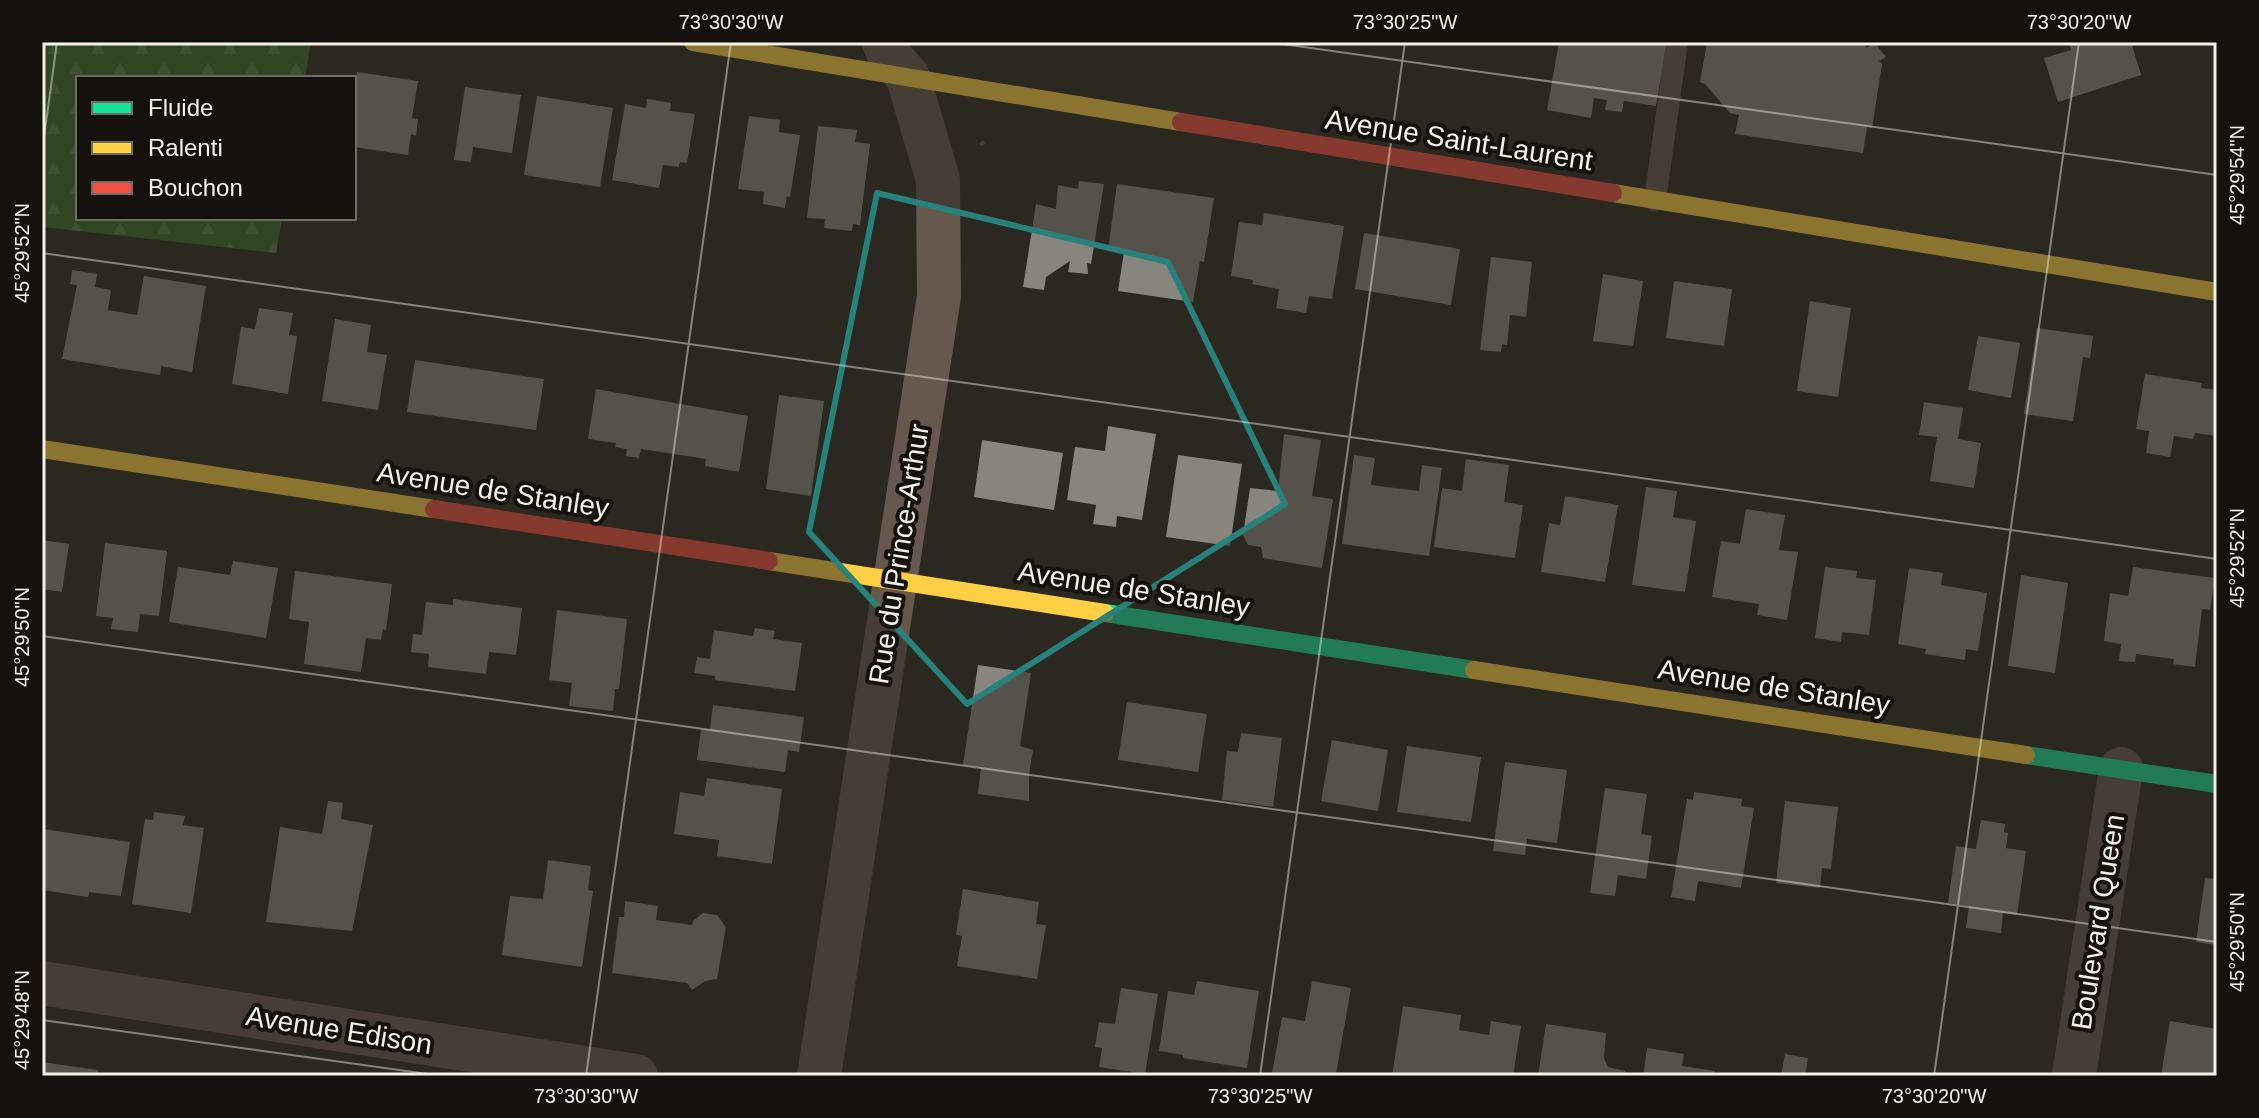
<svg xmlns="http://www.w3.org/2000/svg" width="2259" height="1118" font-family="Helvetica,sans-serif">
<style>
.forest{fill:url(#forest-firs)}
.building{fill:#88857f}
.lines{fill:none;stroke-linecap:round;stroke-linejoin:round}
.path{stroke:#62584f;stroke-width:5;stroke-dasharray:4 4;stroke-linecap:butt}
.lane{stroke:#66584c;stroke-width:22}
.street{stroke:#66584c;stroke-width:44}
.fast{stroke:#16e098;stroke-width:18}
.slow{stroke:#ffcf43;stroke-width:18}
.jam{stroke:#f24e42;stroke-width:18}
.marked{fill:none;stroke:#26827a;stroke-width:6;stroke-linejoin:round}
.ticks{fill:none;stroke:#f5f1e9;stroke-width:2;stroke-opacity:0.45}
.labels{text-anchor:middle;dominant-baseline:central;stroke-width:8;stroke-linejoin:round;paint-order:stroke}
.street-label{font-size:28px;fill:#f5f1e9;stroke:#15120d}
.neatline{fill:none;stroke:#f5f1e9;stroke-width:3}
.ticks-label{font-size:20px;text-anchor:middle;fill:#f5f1e9}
</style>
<defs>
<pattern id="forest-firs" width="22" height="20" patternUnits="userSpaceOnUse" patternTransform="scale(2)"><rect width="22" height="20" fill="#396b25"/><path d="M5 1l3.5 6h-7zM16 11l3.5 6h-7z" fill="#568145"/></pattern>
</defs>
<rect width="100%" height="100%" fill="#2b2821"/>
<path class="forest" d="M 42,42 L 311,42 L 305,78 L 78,78 L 78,218 L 282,218 L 276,253 L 42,227 Z"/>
<g class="building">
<path d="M 1559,42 L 1667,42 L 1656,106 L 1624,101 L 1622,112 L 1605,110 L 1607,100 L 1594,98 L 1591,118 L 1547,110 Z"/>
<path d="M 1707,42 L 1850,42 L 1864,44 L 1867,48 L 1874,42 L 1886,57 L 1879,61 L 1882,64 L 1872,128 L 1867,127 L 1863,153 L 1735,134 L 1739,115 L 1730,113 L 1705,84 L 1700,82 Z"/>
<path d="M 2069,42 L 2131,42 L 2141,75 L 2058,102 L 2044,58 L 2071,50 Z"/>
<path d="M 357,72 L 418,81 L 412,118 L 418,119 L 416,136 L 411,134 L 408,155 L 354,147 L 354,93 Z"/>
<path d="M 465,87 L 521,95 L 512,153 L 473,147 L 471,162 L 454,160 Z"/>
<path d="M 537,96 L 613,108 L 600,187 L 524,175 Z"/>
<path d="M 647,99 L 671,103 L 670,111 L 695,114 L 687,163 L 680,162 L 679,167 L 663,165 L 659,188 L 612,180 L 625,104 L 646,108 Z"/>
<path d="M 749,116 L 780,120 L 779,132 L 800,135 L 790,197 L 787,196 L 785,208 L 763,204 L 764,192 L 738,189 Z"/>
<path d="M 818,126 L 857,130 L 855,142 L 870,144 L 860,225 L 853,224 L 852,231 L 824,228 L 825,219 L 807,218 Z"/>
<path d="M 1079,181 L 1104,184 L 1091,264 L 1087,263 L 1088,274 L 1068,272 L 1070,261 L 1046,277 L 1044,290 L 1023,287 L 1036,204 L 1056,209 L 1058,185 L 1078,189 Z"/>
<path d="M 1117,184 L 1214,198 L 1204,262 L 1200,261 L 1193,302 L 1118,291 L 1124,252 L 1108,250 Z"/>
<path d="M 1264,213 L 1344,226 L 1332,299 L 1309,296 L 1306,313 L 1276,308 L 1279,289 L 1252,284 L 1253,280 L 1231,276 L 1239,222 L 1262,225 Z"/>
<path d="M 1364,233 L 1460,249 L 1451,305 L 1355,289 Z"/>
<path d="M 1491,257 L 1532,262 L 1526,317 L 1510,315 L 1507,345 L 1502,344 L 1501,352 L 1480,350 Z"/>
<path d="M 72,270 L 97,274 L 95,287 L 111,290 L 108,310 L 137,315 L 144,276 L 206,286 L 192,372 L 161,366 L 160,375 L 62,359 L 77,285 L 70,284 Z"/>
<path d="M 1603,274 L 1643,281 L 1633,346 L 1593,341 Z"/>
<path d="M 1674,281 L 1732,289 L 1724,346 L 1666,338 Z"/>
<path d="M 1810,301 L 1851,308 L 1838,397 L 1797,391 Z"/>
<path d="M 259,308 L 293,313 L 289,335 L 297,336 L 288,394 L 232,384 L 241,327 L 255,329 Z"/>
<path d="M 335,319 L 371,325 L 367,352 L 387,355 L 378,410 L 322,401 Z"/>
<path d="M 2037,328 L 2093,336 L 2090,358 L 2083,357 L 2073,421 L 2024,414 Z"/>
<path d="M 1978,336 L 2020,343 L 2011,398 L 1968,390 Z"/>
<path d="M 415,360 L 544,379 L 536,430 L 407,412 Z"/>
<path d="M 2145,374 L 2202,383 L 2201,388 L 2217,390 L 2217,436 L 2195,433 L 2193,439 L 2174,436 L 2170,457 L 2146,453 L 2149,431 L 2136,429 Z"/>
<path d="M 596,389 L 748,416 L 739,472 L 705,466 L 706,459 L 641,449 L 639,458 L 626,456 L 627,449 L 615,447 L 616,443 L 588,439 Z"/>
<path d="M 779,395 L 824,401 L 811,496 L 766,489 Z"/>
<path d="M 1924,402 L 1963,408 L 1958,439 L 1981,443 L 1974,488 L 1930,481 L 1937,437 L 1919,435 Z"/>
<path d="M 1108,426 L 1156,434 L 1142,520 L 1117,516 L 1116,527 L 1093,524 L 1096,505 L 1067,500 L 1075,447 L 1105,451 Z"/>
<path d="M 1284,434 L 1321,440 L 1312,496 L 1333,499 L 1322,568 L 1263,558 L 1261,547 L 1248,545 L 1243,535 L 1250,488 L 1278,491 Z"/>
<path d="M 982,440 L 1063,453 L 1054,510 L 974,497 Z"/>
<path d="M 1178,455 L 1242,464 L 1230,546 L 1166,537 Z"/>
<path d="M 1354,455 L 1375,458 L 1371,485 L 1419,491 L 1422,465 L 1442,468 L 1429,556 L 1342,544 Z"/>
<path d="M 1466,459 L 1509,465 L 1504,502 L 1523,505 L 1515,558 L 1434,547 L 1442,488 L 1462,491 Z"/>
<path d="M 1646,487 L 1677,491 L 1673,517 L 1696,521 L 1685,592 L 1632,585 Z"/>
<path d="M 1565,496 L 1618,505 L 1605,582 L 1541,572 L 1549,523 L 1560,525 Z"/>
<path d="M 1746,509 L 1785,515 L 1779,550 L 1798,552 L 1787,620 L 1757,615 L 1759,604 L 1712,597 L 1721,541 L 1740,544 Z"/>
<path d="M 42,540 L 69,544 L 62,592 L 42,589 Z"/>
<path d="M 105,543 L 167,551 L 159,616 L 140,614 L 138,632 L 111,629 L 113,618 L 96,616 Z"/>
<path d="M 233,561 L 278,568 L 266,638 L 169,622 L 178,567 L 230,575 Z"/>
<path d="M 1825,567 L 1857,571 L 1856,578 L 1876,580 L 1869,635 L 1842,632 L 1841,642 L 1815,638 Z"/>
<path d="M 2133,567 L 2215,578 L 2210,610 L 2202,609 L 2195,667 L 2173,664 L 2174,659 L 2136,654 L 2135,662 L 2119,661 L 2121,644 L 2104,641 L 2110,593 L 2128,596 Z"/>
<path d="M 1909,568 L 1943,573 L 1941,585 L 1987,593 L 1978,651 L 1966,649 L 1965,660 L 1925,654 L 1926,649 L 1898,644 Z"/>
<path d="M 295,571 L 392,584 L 386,630 L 383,629 L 381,640 L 366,638 L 361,672 L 304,664 L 309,622 L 289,619 Z"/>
<path d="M 2021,575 L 2068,583 L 2055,673 L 2008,666 Z"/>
<path d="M 453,599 L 522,608 L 516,655 L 489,652 L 486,674 L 428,667 L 429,654 L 411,652 L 413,634 L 422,635 L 426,602 L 453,605 Z"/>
<path d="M 557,610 L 627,619 L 619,689 L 615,689 L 613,711 L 569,706 L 572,683 L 549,680 Z"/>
<path d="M 755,628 L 775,631 L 773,639 L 802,643 L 795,691 L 715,680 L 715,676 L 694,673 L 697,657 L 710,659 L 714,630 L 753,636 Z"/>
<path d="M 978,665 L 1031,673 L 1020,746 L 1033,750 L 1029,774 L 1029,801 L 978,794 L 981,768 L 963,765 Z"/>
<path d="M 1127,702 L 1207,714 L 1198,772 L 1118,760 Z"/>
<path d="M 713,705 L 804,717 L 799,752 L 788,750 L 785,772 L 697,760 L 701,729 L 710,730 Z"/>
<path d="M 1241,733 L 1282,738 L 1273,807 L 1222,800 L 1227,751 L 1238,752 Z"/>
<path d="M 1332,740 L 1388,750 L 1378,811 L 1321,801 Z"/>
<path d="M 1407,746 L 1481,757 L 1471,822 L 1397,812 Z"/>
<path d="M 1505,762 L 1567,770 L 1557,843 L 1527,839 L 1525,855 L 1493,851 Z"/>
<path d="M 707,778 L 782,789 L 772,864 L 717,856 L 719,840 L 674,834 L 680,792 L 704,796 Z"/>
<path d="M 1605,788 L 1647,794 L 1641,834 L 1652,836 L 1646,879 L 1618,875 L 1615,896 L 1590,893 Z"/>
<path d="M 1694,792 L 1742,799 L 1741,806 L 1754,808 L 1741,888 L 1698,881 L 1695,901 L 1671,897 L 1687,799 L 1693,800 Z"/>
<path d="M 328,801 L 343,803 L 341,819 L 373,825 L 352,931 L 266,922 L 280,827 L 322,834 Z"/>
<path d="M 1785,801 L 1838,807 L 1831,869 L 1822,868 L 1820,888 L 1776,883 Z"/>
<path d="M 154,812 L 185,816 L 183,825 L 204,828 L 191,913 L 132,904 L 145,819 L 153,820 Z"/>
<path d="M 1981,820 L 2005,824 L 2004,832 L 2008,833 L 2006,848 L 2026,851 L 2017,915 L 2003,913 L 2001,933 L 1966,928 L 1969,906 L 1948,903 L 1956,846 L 1976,849 Z"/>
<path d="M 43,829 L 130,842 L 121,896 L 89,892 L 88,897 L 42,890 Z"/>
<path d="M 548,860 L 591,866 L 588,890 L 593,891 L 582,967 L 502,955 L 510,896 L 543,899 Z"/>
<path d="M 2205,878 L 2217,879 L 2217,945 L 2196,942 Z"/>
<path d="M 963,889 L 1039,902 L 1036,924 L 1046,925 L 1037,979 L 957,966 L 962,936 L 956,935 Z"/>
<path d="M 625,901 L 658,906 L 656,920 L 692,925 L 693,921 L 703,913 L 717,915 L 726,927 L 717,979 L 705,981 L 692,990 L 687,983 L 612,973 L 619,917 L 624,917 Z"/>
<path d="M 1197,981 L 1259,991 L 1247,1068 L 1183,1058 L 1183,1055 L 1159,1051 L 1168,991 L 1194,995 Z"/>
<path d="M 1312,981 L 1351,988 L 1336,1074 L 1285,1076 L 1272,1074 L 1282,1017 L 1305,1021 Z"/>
<path d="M 1121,988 L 1158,994 L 1145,1074 L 1099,1067 L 1102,1048 L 1095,1047 L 1099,1022 L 1115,1024 Z"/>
<path d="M 1403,1006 L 1461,1015 L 1459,1030 L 1489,1035 L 1491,1021 L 1521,1026 L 1513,1076 L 1392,1076 Z"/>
<path d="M 2170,1021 L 2217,1029 L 2217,1076 L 2161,1076 Z"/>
<path d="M 1546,1024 L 1606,1033 L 1604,1058 L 1608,1067 L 1625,1071 L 1624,1076 L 1538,1076 Z"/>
<path d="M 1647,1048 L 1684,1054 L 1682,1066 L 1715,1071 L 1715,1076 L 1643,1076 Z"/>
<path d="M 1785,1054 L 1808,1058 L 1805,1076 L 1781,1076 Z"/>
<path d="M 42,1062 L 98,1070 L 97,1076 L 42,1076 Z"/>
</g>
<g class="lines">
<g class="path">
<path d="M 461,43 L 461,42"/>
<path d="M 981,142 L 984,145"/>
<path d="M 866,1076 L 867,1075"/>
</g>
<path class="lane" d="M 1655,200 L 1677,42"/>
<g class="street">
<path d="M 42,983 L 636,1076"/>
<path d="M 819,1076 L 939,296 L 938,180 L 908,77 L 889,55 L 884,42"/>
<path d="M 2074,1076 L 2121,769"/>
</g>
<g class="fast">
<path d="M 1105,613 L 1474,670"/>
<path d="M 2026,755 L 2217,784"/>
</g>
<g class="slow">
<path d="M 693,42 L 1181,122"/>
<path d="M 1613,193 L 2217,292"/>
<path d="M 42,449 L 434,509"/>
<path d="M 769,561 L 1105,613"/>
<path d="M 1474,670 L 2026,755"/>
</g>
<g class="jam">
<path d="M 1181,122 L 1613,193"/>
<path d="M 434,509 L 769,561"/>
</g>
</g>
<path d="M0 0H2259V1118H0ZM 877,193 L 1168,262 L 1285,504 L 967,704 L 809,532 Z" fill="#2b2821" fill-opacity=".55" fill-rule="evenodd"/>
<path class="marked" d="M 877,193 L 1168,262 L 1285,504 L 967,704 L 809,532 Z"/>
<path class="ticks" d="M 1268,42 L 2217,175M 42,152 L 57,42M 42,253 L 2217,559M 42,636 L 2217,942M 42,1020 L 442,1076M 586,1076 L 731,42M 1260,1076 L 1405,42M 1934,1076 L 2079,42"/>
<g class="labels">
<g class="street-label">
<text transform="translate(1459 140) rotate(9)">Avenue Saint-Laurent</text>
<text transform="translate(493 490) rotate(9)">Avenue de Stanley</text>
<text transform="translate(899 554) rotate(-81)">Rue du Prince-Arthur</text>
<text transform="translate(1134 589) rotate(9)">Avenue de Stanley</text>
<text transform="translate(1774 687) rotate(9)">Avenue de Stanley</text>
<text transform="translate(2098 922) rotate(-81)">Boulevard Queen</text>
<text transform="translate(339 1030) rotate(9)">Avenue Edison</text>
</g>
</g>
<rect width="2259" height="1118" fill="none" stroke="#15120d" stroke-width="88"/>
<rect x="76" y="76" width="280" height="144" fill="#15120d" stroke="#6f6b65" stroke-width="2"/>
<rect x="92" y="102" width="40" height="12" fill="#16e098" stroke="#6f6b65" stroke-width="2"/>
<text x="148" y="116" font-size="24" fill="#f5f1e9">Fluide</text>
<rect x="92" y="142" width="40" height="12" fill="#ffcf43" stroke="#6f6b65" stroke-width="2"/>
<text x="148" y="156" font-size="24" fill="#f5f1e9">Ralenti</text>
<rect x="92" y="182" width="40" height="12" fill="#f24e42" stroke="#6f6b65" stroke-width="2"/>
<text x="148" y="196" font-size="24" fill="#f5f1e9">Bouchon</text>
<rect x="44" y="44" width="2171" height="1030" class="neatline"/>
<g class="ticks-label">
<text x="731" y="29">73°30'30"W</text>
<text x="1405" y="29">73°30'25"W</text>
<text x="2079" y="29">73°30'20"W</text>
<text transform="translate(2237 175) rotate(-90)" y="7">45°29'54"N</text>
<text transform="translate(22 253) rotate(-90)" y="7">45°29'52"N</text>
<text transform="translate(2237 558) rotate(-90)" y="7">45°29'52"N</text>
<text transform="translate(22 637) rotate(-90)" y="7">45°29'50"N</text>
<text transform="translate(2237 942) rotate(-90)" y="7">45°29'50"N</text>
<text transform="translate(22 1020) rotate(-90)" y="7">45°29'48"N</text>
<text x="586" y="1103">73°30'30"W</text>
<text x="1260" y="1103">73°30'25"W</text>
<text x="1934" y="1103">73°30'20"W</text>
</g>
</svg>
